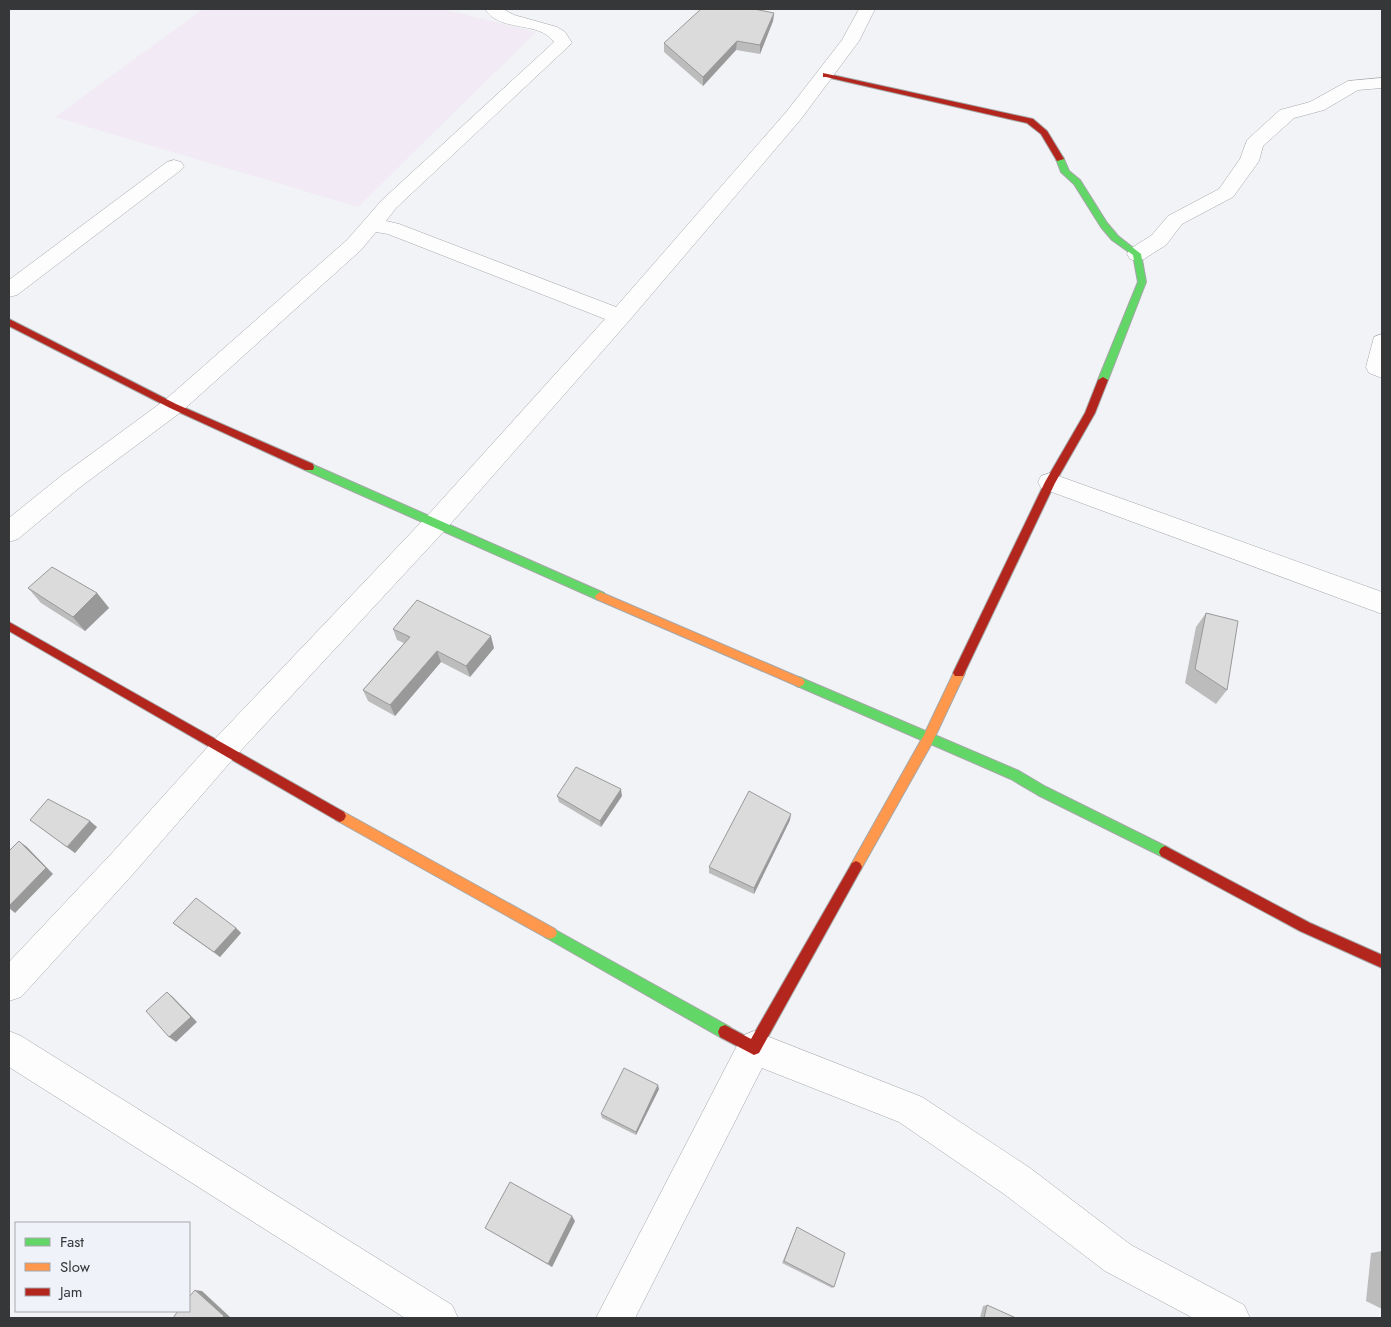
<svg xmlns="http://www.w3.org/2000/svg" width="1391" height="1327" font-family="Jost,sans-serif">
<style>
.industrial{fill:#f2eaf5}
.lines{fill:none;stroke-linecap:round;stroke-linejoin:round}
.street-casing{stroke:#a5a7a8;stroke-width:1}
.fast-casing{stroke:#a5a7a8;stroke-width:2}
.slow-casing{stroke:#a5a7a8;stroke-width:2}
.jam-casing{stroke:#a5a7a8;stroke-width:2}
.street{fill:#fdfdfe;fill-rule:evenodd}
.fast{fill:#63d668;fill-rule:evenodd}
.slow{fill:#ff974d;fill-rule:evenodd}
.jam{fill:#b3261e;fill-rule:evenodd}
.wall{fill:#bdbcbd}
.shaded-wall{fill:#9a999a}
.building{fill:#dcdbdc;stroke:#9a999a}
</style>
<rect width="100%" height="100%" fill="#f1f3f6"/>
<path class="industrial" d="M 203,9 L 443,9 L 536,32 L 358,207 L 55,117 Z"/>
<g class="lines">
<defs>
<g id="street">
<path d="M 485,9 L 503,9 L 514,15 L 557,27 L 565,32 L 572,43 L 396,208 L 386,221 L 399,224 L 616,307 L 787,111 L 842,40 L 859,9 L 875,9 L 859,41 L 801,119 L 628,322 L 446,529 L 233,759 L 134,873 L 21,997 L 9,1001 L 9,962 L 112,853 L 213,741 L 428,515 L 605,319 L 388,234 L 376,232 L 361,250 L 181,412 L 79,488 L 18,539 L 9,542 L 9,518 L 61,476 L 165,400 L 347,240 L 382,200 L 554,42 C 539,20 499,33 485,9 Z"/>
<path d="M 1382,78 L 1382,88 L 1358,90 L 1324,110 L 1294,118 L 1263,146 L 1259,161 L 1233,197 L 1182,224 L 1166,245 L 1144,259 L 1137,261 L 1130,259 L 1127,254 L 1130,249 L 1152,235 L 1168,216 L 1219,189 L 1240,159 L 1247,140 L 1280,110 L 1310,102 L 1348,81 Z"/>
<path d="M 174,160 L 181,162 L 184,166 L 181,170 L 17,295 L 9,297 L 9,280 L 167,162 Z"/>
<path d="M 1382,334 L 1382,378 L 1369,373 L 1366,367 L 1374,337 Z"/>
<path d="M 1050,473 L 1382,592 L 1382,614 L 1041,488 L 1038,482 L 1041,476 Z"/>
<path d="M 9,1031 L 21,1036 L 452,1305 L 458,1318 L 405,1318 L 9,1067 Z"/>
<path d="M 754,1031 L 922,1097 L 1030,1168 L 1131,1245 L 1244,1305 L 1250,1318 L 1193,1318 L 1105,1271 L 1004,1194 L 899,1122 L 762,1068 L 635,1318 L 596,1318 L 742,1036 Z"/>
</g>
<g id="fast">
<path d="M 1057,157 L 1063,157 L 1069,171 L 1080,180 L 1107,223 L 1118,236 L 1141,254 L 1146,282 L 1108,380 L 1103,383 L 1098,380 L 1138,282 L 1133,255 L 1112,240 L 1101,227 L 1074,184 L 1061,172 L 1056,159 Z"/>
<path d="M 309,463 L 604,593 L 605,596 L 600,600 L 596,599 L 305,470 L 304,467 L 305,464 Z"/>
<path d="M 799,677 L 1019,771 L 1046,787 L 1169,848 L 1171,852 L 1169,856 L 1165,858 L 1161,856 L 1038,795 L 1011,779 L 795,685 L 793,682 L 795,679 Z"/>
<path d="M 550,927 L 730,1027 L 732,1032 L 730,1037 L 725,1039 L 720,1037 L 545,937 L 543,933 L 545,929 Z"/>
</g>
<g id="slow">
<path d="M 600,592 L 803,679 L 805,682 L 803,685 L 799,687 L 795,685 L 596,599 L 595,596 Z"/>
<path d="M 959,668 L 963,670 L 965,673 L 932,743 L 860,871 L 856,873 L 852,871 L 850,867 L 852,863 L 924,735 L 955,670 Z"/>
<path d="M 340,810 L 555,929 L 557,933 L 555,937 L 550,939 L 545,937 L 336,820 L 334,816 L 336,812 Z"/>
</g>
<g id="jam">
<path d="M 823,73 L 1033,119 L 1047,131 L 1064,159 L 1057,161 L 1041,134 L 1027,123 L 826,77 L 823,77 Z"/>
<path d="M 9,319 L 176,404 L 313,464 L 314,467 L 313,470 L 305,470 L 170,408 L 9,326 Z"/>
<path d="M 1103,377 L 1108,380 L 1095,413 L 1055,483 L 963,676 L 955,676 L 953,673 L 1045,482 L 1085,413 L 1098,380 Z"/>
<path d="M 9,622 L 344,812 L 346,816 L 344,820 L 340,822 L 336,820 L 9,631 Z"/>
<path d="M 1165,846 L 1310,923 L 1382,955 L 1382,968 L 1300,931 L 1161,856 L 1159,852 L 1161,848 Z"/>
<path d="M 856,861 L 860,863 L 862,867 L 860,871 L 759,1053 L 754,1055 L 720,1037 L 718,1032 L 720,1027 L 725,1025 L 751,1039 L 852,863 Z"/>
</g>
</defs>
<use href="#street" class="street-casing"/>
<use href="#fast" class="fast-casing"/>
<use href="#slow" class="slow-casing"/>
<use href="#jam" class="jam-casing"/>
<use href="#street" class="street"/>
<use href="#fast" class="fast"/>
<use href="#slow" class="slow"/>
<use href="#jam" class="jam"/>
</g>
<g class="wall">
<path d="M 774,13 L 773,21 L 760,54 L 736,50 L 703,86 L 664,52 L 664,43 Z"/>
<path d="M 28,588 L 97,593 L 109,608 L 85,631 L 41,603 Z"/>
<path d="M 1206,613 L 1227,690 L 1216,704 L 1185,683 L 1196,627 Z"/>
<path d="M 393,629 L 494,648 L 470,677 L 441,662 L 395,716 L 368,701 L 363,690 L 404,643 L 397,640 Z"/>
<path d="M 557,796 L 622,796 L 601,827 L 559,802 Z"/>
<path d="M 30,820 L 97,827 L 75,853 Z"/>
<path d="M 790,820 L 754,894 L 709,873 L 709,867 Z"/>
<path d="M 173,923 L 236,928 L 241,933 L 220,957 L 179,928 Z"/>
<path d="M 659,1089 L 636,1135 L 602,1118 L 601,1114 Z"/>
<path d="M 575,1221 L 552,1267 L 485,1228 Z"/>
<path d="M 797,1227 L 834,1287 L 832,1288 L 782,1263 Z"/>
<path d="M 1382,1251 L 1382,1309 L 1366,1301 L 1371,1253 Z"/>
<path d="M 987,1305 L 1016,1318 L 980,1318 L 983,1306 Z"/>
</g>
<g class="shaded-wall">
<path d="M 774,13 L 773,21 L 760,54 L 760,45 Z"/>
<path d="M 737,41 L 736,50 L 703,86 L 703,77 Z"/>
<path d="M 97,593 L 109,608 L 85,631 L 73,617 Z"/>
<path d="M 491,636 L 494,648 L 470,677 L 466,666 Z"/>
<path d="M 437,651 L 441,662 L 395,716 L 390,705 Z"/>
<path d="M 621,789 L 622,796 L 601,827 L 600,821 Z"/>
<path d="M 791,814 L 790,820 L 754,894 L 754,888 Z"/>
<path d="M 90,821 L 97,827 L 75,853 L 67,847 Z"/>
<path d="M 19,841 L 27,847 L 53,874 L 15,913 L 9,908 L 9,906 Z"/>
<path d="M 236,928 L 241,933 L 220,957 L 214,952 Z"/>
<path d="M 167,992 L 173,997 L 197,1022 L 176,1042 L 169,1037 Z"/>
<path d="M 658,1085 L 659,1089 L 636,1135 L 636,1132 Z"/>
<path d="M 572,1216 L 575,1221 L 552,1267 L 548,1264 Z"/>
<path d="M 195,1290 L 202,1291 L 230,1317 L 229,1318 L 222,1318 Z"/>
</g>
<g class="building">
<path d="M 701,9 L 754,9 L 774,13 L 760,45 L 737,41 L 703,77 L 664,43 Z"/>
<path d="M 52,567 L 97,593 L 73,617 L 28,588 Z"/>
<path d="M 417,600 L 491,636 L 466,666 L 437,651 L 390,705 L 363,690 L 410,637 L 393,629 Z"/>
<path d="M 1206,613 L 1238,621 L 1227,690 L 1195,669 Z"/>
<path d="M 576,767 L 621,789 L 600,821 L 557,796 Z"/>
<path d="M 749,791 L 791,814 L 754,888 L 709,867 Z"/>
<path d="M 48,799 L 90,821 L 67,847 L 30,820 Z"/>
<path d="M 19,841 L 46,868 L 9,906 L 9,851 Z"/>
<path d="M 196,898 L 236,928 L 214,952 L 173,923 Z"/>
<path d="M 167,992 L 191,1017 L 169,1037 L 146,1011 Z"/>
<path d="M 624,1068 L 658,1085 L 636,1132 L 601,1114 Z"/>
<path d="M 510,1182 L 572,1216 L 548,1264 L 485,1228 Z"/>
<path d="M 797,1227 L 845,1253 L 834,1287 L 784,1261 Z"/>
<path d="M 195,1290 L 224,1316 L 222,1318 L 173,1318 L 178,1311 L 189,1311 L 189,1297 Z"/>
<path d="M 987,1305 L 1016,1318 L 984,1318 Z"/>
</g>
<rect width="1391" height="1327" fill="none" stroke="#363739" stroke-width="20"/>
<rect x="15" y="1222" width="175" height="90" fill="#eff2f8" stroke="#a5a7ac"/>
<rect x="25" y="1238" width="25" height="8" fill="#63d668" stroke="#a5a7ac"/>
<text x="60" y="1247" font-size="15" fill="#363739">Fast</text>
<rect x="25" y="1263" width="25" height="8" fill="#ff974d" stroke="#a5a7ac"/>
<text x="60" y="1272" font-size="15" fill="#363739">Slow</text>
<rect x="25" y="1288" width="25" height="8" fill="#b3261e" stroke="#a5a7ac"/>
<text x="60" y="1297" font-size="15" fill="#363739">Jam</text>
</svg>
